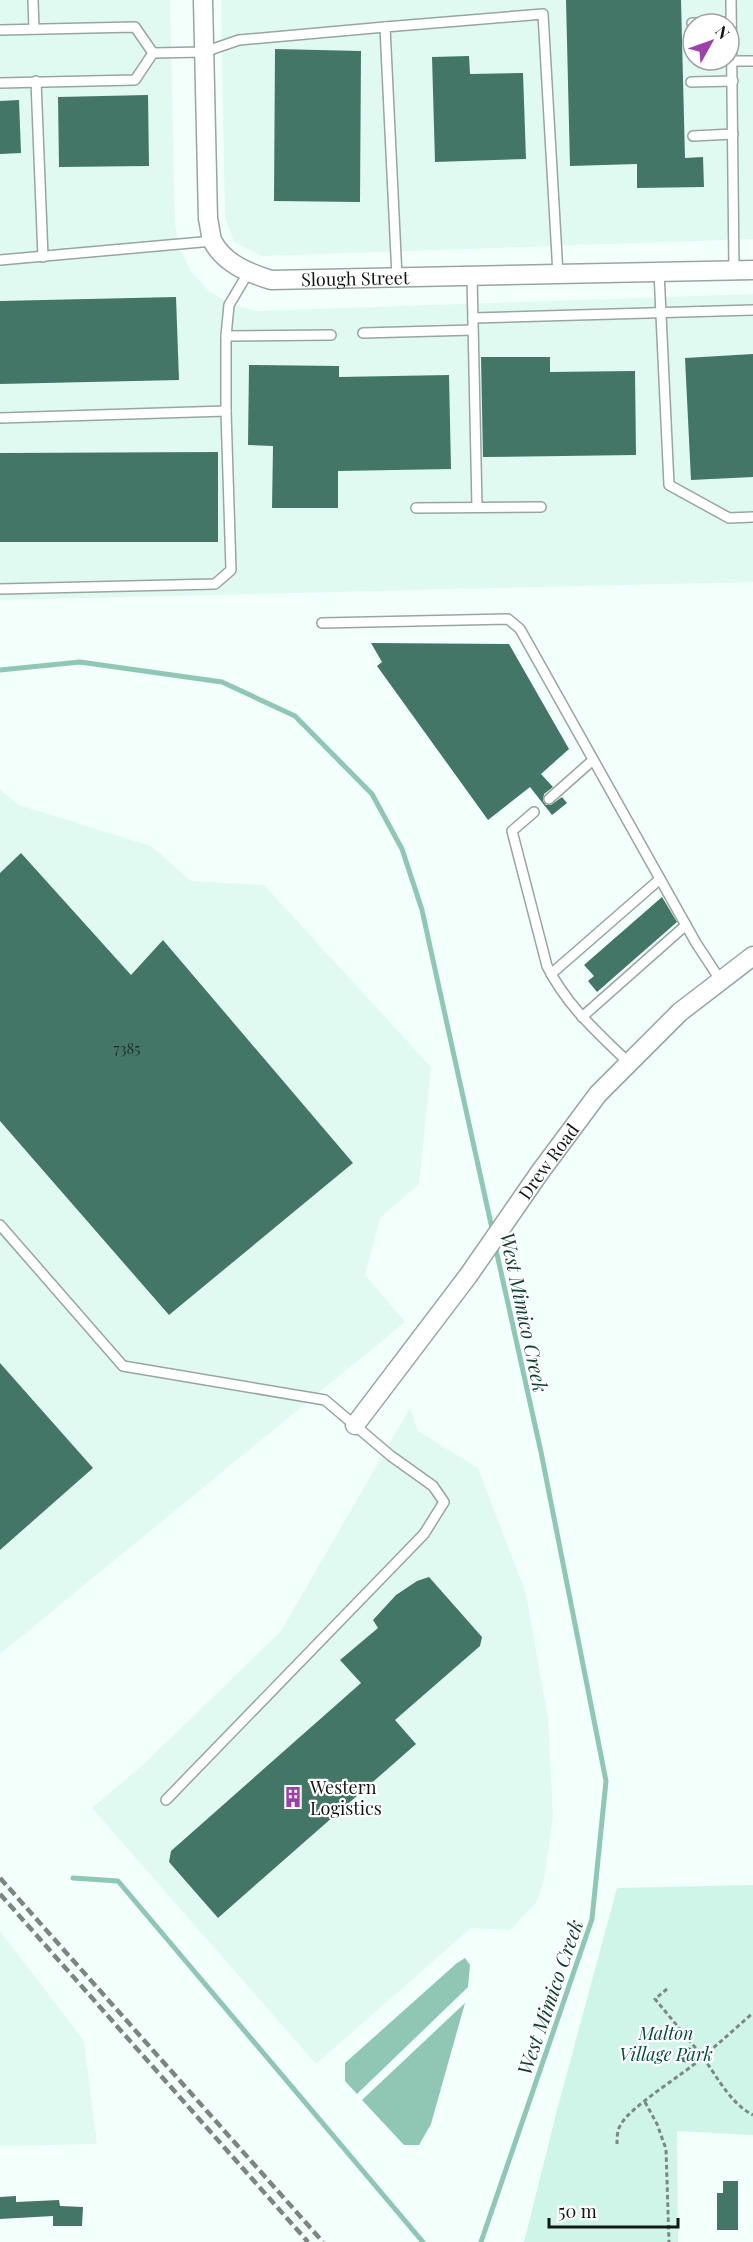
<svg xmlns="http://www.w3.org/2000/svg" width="753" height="2242" font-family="'Playfair Display',serif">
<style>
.built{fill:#e1faf1;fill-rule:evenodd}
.green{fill:#cff5e8}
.water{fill:#90c6b4}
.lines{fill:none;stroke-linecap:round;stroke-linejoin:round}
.stream{stroke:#90c6b4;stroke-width:5}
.building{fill:#437667}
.service-casing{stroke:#97a6a0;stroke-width:12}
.minor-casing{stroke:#97a6a0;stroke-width:21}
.path{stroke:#7e8784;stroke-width:3;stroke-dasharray:4.5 3;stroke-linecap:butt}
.service{stroke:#fff;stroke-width:9}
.minor{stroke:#fff;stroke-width:18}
.rail{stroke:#7c8582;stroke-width:4.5;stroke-dasharray:9 4.5;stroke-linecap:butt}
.labels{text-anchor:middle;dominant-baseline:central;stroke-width:4.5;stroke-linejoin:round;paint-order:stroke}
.number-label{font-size:15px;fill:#1e2f2a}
.street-label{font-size:18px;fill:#121716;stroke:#fff}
.poi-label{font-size:18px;fill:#121716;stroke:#fff;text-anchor:start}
.park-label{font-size:18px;font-style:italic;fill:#024f3f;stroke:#fff}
.water-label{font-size:20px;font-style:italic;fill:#0f3f33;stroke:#fff}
</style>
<rect width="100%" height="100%" fill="#f2fffa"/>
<g class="built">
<path d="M 0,0 L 170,0 L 175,226 L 180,250 L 192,273 L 209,291 L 231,304 L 256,311 L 753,294 L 753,582 L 0,600 Z"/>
<path d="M 221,0 L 753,0 L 753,239 L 262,256 L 234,242 L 225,218 ZM 693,24 L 729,24 L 729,60 L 693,60 Z"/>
<path d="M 0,790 L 19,805 L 151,846 L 191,881 L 264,885 L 431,1067 L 419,1184 L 380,1218 L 365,1275 L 405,1322 L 0,1654 Z"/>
<path d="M 410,1408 L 418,1431 L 478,1468 L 526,1594 L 548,1719 L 553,1816 L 544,1880 L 536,1903 L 510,1930 L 471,1928 L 316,2064 L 92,1808 L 146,1762 L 281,1631 Z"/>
<path d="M 0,1931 L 84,2041 L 97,2144 L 0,2146 Z"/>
</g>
<path class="green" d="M 753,1885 L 753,2135 L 677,2131 L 678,2242 L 524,2242 L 557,2110 L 617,1888 Z"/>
<g class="water">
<path d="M 465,1958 L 470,1965 L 468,1987 L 357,2094 L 345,2081 L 345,2063 L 457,1963 Z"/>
<path d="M 465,2003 L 431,2124 L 419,2145 L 404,2145 L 362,2100 Z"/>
</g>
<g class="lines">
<g class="stream">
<path d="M 0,670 L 80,662 L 222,682 L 295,716 L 372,794 L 402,849 L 422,910 L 493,1233"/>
<path d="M 73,1878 L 118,1881 L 423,2242"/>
<path d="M 481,2242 L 592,1919 L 606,1781 L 541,1452 L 495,1245"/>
</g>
</g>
<g class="building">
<path d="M 566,0 L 681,0 L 685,158 L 703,157 L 704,187 L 637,188 L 637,164 L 570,166 Z"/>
<path d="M 275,49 L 361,51 L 360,202 L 274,201 Z"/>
<path d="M 469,56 L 470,74 L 523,73 L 526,159 L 435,162 L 432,57 Z"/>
<path d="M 148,95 L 149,166 L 59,167 L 58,97 Z"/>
<path d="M 19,100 L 21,153 L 0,154 L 0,101 Z"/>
<path d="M 176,297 L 179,380 L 0,384 L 0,301 Z"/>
<path d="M 753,354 L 753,477 L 691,480 L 685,358 Z"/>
<path d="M 481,357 L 550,357 L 550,372 L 635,371 L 636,455 L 483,457 Z"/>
<path d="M 249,365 L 339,366 L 339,377 L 449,375 L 451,469 L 338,471 L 338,508 L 272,508 L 273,446 L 248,445 Z"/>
<path d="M 218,452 L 218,542 L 0,542 L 0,453 Z"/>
<path d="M 371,643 L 509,644 L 569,749 L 541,774 L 553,787 L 544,794 L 543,801 L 546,805 L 551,805 L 562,797 L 567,803 L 552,815 L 530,787 L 488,820 L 377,666 L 382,662 Z"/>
<path d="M 21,853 L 131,975 L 163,940 L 353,1163 L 169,1315 L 0,1121 L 0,873 Z"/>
<path d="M 662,897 L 677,922 L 597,992 L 588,981 L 594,976 L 584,965 Z"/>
<path d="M 0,1363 L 93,1468 L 0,1550 Z"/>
<path d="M 429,1577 L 482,1637 L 480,1646 L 395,1720 L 416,1744 L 218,1918 L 169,1862 L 171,1851 L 361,1683 L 340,1660 L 378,1628 L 373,1620 L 396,1595 L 417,1581 Z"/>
<path d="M 683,2046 L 691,2048 L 694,2057 L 688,2063 L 679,2061 L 677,2052 Z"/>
<path d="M 723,2181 L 738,2181 L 738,2230 L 717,2230 L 717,2193 L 723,2193 Z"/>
<path d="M 16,2196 L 16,2202 L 59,2200 L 60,2206 L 83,2207 L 82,2226 L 53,2226 L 53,2216 L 0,2219 L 0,2197 Z"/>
</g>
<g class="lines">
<defs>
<g id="service">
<path d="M 33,0 L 34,29"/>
<path d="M 731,0 L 734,270"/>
<path d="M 692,23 L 731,22"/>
<path d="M 0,30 L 135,27 L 153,53"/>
<path d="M 733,61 L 753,61"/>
<path d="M 36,81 L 43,257"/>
<path d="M 691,82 L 733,81"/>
<path d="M 0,83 L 135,80 L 153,53 L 204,52 L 239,40 L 385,27"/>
<path d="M 693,136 L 733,134"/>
<path d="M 0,260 L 213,241"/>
<path d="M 659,272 L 669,485 L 729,518 L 753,517"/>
<path d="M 472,276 L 477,507"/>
<path d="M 397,277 L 385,27 L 543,14 L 558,274"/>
<path d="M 473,318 L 753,310"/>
<path d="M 363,333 L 473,330"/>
<path d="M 226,336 L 331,335"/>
<path d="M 0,418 L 226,411"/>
<path d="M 416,508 L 541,507"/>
<path d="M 0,589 L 215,584 L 231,570 L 226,411 L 226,336 L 229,305 L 248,273"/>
<path d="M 322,623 L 508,619 L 520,629 L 696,943 L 721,981"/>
<path d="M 549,799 L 593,760"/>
<path d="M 534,812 L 512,831 L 547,966 C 567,1006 597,1032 629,1063"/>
<path d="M 551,974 L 660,879"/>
<path d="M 582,1017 L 686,925"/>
<path d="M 0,1225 L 123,1366 L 325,1400 L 391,1456 L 433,1486 L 444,1502 L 424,1534 L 166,1800"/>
</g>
<g id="minor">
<path id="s1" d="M 203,0 L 208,219 C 210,226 210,236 213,242 C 225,264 249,273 271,280 L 753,270"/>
<path id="s2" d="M 355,1425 L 468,1276 L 540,1172 L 598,1094 L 680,1012 L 753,956"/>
</g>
</defs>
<use href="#service" class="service-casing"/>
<use href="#minor" class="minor-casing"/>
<g class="path">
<path d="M 667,1989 L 655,1999 L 703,2057 L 753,2013"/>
<path d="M 645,2102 L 657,2124 L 666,2149 L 669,2242"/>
<path d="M 617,2144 C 617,2139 617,2131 620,2126 C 629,2107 683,2075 703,2057 C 717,2077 731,2104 753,2115"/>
</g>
<use href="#service" class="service"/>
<use href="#minor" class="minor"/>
<g class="rail">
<path d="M 0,1878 L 323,2242"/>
<path d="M 0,1894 L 308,2242"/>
</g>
</g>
<defs>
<symbol id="building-bare" viewBox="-9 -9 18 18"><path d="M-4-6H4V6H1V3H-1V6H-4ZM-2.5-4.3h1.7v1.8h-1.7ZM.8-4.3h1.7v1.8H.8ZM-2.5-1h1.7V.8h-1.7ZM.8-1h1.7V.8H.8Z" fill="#9c40aa" stroke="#fff" stroke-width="2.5" paint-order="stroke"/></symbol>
</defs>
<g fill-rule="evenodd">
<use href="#building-bare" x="278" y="1782" width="30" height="30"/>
</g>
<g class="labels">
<g class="number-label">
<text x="127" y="1048">7385</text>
</g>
<g class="street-label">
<text stroke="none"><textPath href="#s1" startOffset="398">Slough Street</textPath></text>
<text stroke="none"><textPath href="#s2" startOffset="327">Drew Road</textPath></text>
</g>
<g class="poi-label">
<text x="310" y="1787">Western<tspan x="310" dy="21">Logistics</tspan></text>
</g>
<g class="park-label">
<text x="666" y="2033">Malton<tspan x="666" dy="21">Village Park</tspan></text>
</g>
<g class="water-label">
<text transform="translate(525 1312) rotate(78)">West Mimico Creek</text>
<text transform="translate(549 1997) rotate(-71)">West Mimico Creek</text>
</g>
</g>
<g transform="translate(711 42) rotate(50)"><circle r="28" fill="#ffffff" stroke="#a0a2a2" stroke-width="1.5"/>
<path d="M0-4.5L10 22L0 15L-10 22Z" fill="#9c40aa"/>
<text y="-9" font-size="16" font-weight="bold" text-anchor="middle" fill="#121716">N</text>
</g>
<path d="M549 2218v9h129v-9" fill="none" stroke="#121716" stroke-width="3"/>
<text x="558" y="2218" font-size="18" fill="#121716" stroke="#ffffff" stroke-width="4.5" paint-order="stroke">50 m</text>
</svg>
